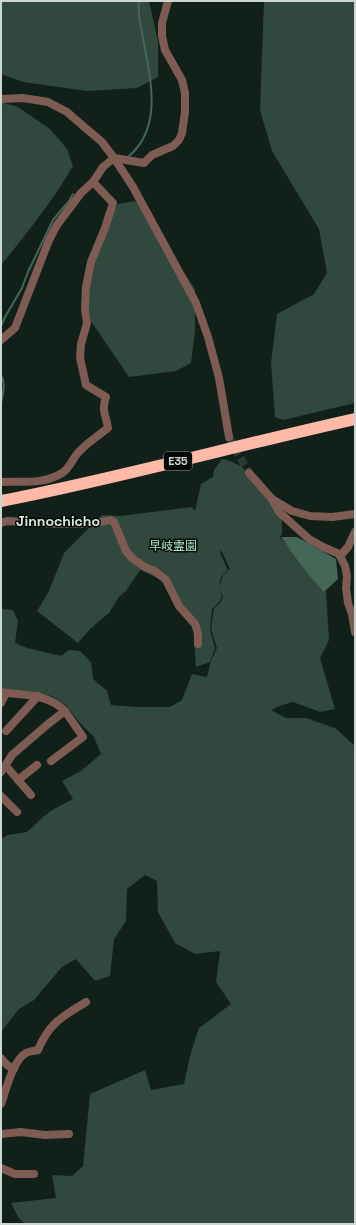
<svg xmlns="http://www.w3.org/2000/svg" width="356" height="1225" font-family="'Space Grotesk','Noto Sans JP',sans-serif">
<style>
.green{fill:#30483d}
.water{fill:#456757}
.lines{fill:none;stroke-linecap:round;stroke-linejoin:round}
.stream{stroke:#456757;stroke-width:2}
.minor-tunnel{stroke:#2e3b35;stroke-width:8;stroke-dasharray:8 4;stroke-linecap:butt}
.minor{stroke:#7e5c53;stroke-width:8}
.highway{stroke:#ffb9a7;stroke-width:12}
.labels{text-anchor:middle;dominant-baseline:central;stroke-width:3;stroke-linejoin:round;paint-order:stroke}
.shield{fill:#040906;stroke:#919894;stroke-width:1}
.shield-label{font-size:11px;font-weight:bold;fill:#cdd6d1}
.park-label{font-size:12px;fill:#abebcd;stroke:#040906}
.quarter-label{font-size:14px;font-weight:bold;fill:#d7e9e0;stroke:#040906}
</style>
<rect width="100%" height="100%" fill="#12201a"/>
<g class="green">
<path d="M 1,1 L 149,1 L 158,42 L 158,77 L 137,88 L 87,91 L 23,82 L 1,74 Z"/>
<path d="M 264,1 L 355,1 L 355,403 L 283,420 L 275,417 L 271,363 L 277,314 L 314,294 L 327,273 L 319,229 L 272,151 L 260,110 Z"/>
<path d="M 1,102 L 18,107 L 50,129 L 67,149 L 73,166 C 52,202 27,233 1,265 Z"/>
<path d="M 136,201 L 195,289 L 195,331 L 191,363 L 176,371 L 129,377 L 91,321 L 88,301 L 87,285 L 111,214 L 118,204 Z"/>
<path d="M 222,459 C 231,460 235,464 243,467 L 248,477 L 267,499 L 282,519 L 282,535 L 279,536 L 326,592 L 329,640 L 320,658 L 335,709 L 320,712 L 293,702 L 282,705 L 271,710 L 286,718 L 306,718 L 335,728 L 355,746 L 355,1224 L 25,1224 L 18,1217 L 11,1203 L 56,1198 L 52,1175 L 72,1176 L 83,1166 L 90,1094 L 145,1070 L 151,1090 L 184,1084 L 191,1052 L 199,1028 L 231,1004 L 216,982 L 220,951 L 195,954 L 175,943 L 158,912 L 157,881 L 145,875 L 127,889 L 126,921 L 114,939 L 110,976 L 95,981 L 76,959 L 62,967 L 34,1000 L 19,1009 L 1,1032 L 1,839 L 8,835 L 27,832 L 43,817 L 52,810 L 73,799 L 62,781 L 81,771 L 101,754 L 94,737 L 79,722 L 67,706 L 52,696 L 1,688 L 1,609 L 13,610 L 18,621 L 15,643 L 27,648 L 61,656 L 69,650 L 80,651 L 91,662 L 93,679 L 107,691 L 111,705 L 135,707 L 170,707 L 182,700 L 192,674 L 207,677 L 211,661 L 217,648 L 211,629 L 214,608 L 221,602 L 223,596 L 219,588 L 223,575 L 230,569 L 221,550 L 220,553 L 228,570 C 218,577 218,585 222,596 L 220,601 L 212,609 L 210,630 L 215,648 L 210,662 L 196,667 L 193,626 L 164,581 L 140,570 L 126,591 L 119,597 L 109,613 L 91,628 L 78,643 L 37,611 L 49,591 L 64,553 L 102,515 L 120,516 L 192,507 L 195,511 L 201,484 L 213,477 L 214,470 Z"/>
</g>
<path class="water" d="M 281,537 L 297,537 L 336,559 L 338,579 L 324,592 C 308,575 294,556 281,537 Z"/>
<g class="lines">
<g class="stream">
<path d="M 128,157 C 164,127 150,77 143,38 C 141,25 137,14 139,1"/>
<path d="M 1,326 L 5,317 L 22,288 L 28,272 L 53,220 L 69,201 L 73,194"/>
<path d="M 1,375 C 6,384 3,393 1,403"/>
</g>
<path class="minor-tunnel" d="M 229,437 L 249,473"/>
<g class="minor">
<path d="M 1,99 L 23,98 L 48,102 L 67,112 L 82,125 L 102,142 L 114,158 L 133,187 L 196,303 L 208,337 L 219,378 L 229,437"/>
<path d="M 1,340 L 15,328 L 49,240 L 57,225 L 81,193 L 93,182 L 103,167 L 114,158 L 144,163 L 152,155 L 173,146 L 179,140 L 182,133 L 185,112 L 185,93 L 182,80 L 165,50 L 162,36 L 162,23 L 168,1"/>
<path d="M 249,473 L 272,499 L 292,511 L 310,516 L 332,517 L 355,514"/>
<path d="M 1,482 C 22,481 43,485 62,473 C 69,469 72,460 77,454 C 84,445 99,435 108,428 C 106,414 101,412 106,397 L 86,385 L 80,358 L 81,344 L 87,323 L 85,309 L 86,287 L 91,262 L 105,228 L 113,203 L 93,182"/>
<path d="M 272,499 L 279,512 L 309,539 L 323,547 L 337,553 L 340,556 L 345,566 L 347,576 L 346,588 L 348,603 L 352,614 L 355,632"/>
<path d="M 1,523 L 7,521 C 39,522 79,528 110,520 L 114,522 L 126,551 L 133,559 L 145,567 L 155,571 L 166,580 L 179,606 L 195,624 L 198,633 L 198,644"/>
<path d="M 340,556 L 348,547 L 355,532"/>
<path d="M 1,692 C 24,696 47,693 65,711 L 48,724 L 12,755 L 1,772"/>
<path d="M 1,703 L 6,693"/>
<path d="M 6,731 L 38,696"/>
<path d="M 51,761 L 83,737 L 65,711"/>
<path d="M 6,766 L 31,795"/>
<path d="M 18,780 L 37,765"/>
<path d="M 1,796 L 17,812"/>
<path d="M 1,1058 L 7,1065 L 14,1069"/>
<path d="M 1,1104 C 6,1090 13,1060 26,1053 C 30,1051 34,1051 38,1050 C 49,1023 63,1016 86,1002"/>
<path d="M 1,1134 L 21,1132 L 45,1135 L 69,1134"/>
<path d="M 1,1168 L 15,1174 L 34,1174"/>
</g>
<path class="highway" d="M 1,501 C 120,478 237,445 355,419"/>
</g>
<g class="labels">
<rect class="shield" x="164" y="452" width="28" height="18" rx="3"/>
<g class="shield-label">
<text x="178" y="461">E35</text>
</g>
<g class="park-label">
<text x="173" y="546">早岐霊園</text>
</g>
<g class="quarter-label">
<text x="58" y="521">Jinnochicho</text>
</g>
</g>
<rect width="356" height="1225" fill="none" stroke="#cdd6d1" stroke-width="4"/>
</svg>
